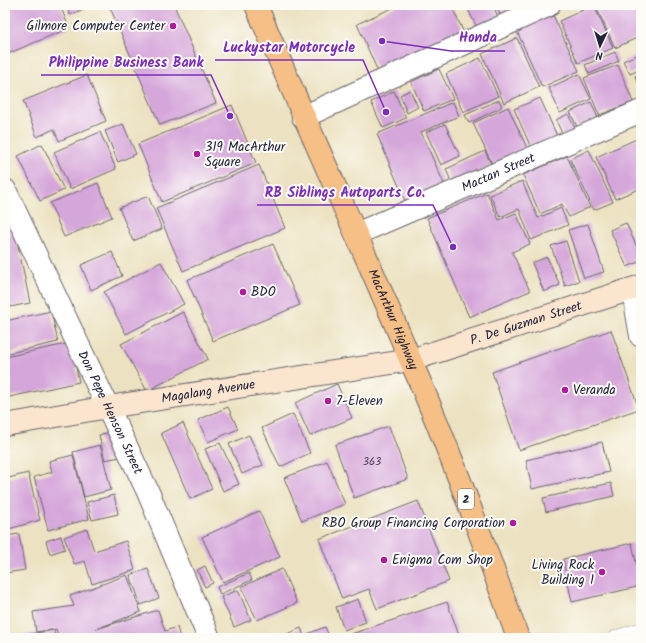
<svg xmlns="http://www.w3.org/2000/svg" width="646" height="643" font-family="Kalam,sans-serif">
<style>
.building{fill:#d5a6da}
.lines{fill:none;stroke-linecap:round;stroke-linejoin:round}
.lane-casing{stroke:#69656a;stroke-width:16}
.street-casing{stroke:#69656a;stroke-width:24}
.secondary-casing{stroke:#69656a;stroke-width:24}
.highway-casing{stroke:#69656a;stroke-width:24}
.lane{stroke:#fff;stroke-width:15}
.street{stroke:#fff;stroke-width:22}
.secondary{stroke:#fbe5cf;stroke-width:22}
.highway{stroke:#f5bf86;stroke-width:22}
.poi-dot{fill:#b5179e;stroke:#fdfcf7;stroke-width:1.5}
.labels{text-anchor:middle;dominant-baseline:central;stroke-width:4;stroke-linejoin:round;paint-order:stroke}
.number-label{font-size:11px;fill:#4f4363}
.shield{fill:#fdfcf7;stroke:#646373;stroke-width:1}
.shield-label{font-size:12px;font-weight:bold;fill:#22223b}
.poi-label{font-size:13px;fill:#22223b;stroke:#fdfcf7;text-anchor:start}
.street-label{font-size:13px;fill:#22223b;stroke:#fdfcf7}
.leader{fill:none;stroke:#7b2cbf;stroke-width:1.5}
.callout-dot{fill:#7b2cbf;stroke:#fdfcf7;stroke-width:1.5}
.callout-label{font-size:14px;text-anchor:middle;font-weight:bold;fill:#7b2cbf;stroke:#fdfcf7;stroke-width:4;stroke-linejoin:round;paint-order:stroke}
</style>
<rect width="100%" height="100%" fill="#fdfcf7"/>
<filter id="ink" filterUnits="userSpaceOnUse"><feTurbulence type="fractalNoise" baseFrequency=".025" numOctaves="2"/><feDisplacementMap in="SourceGraphic" scale="8" xChannelSelector="R" yChannelSelector="G"/><feConvolveMatrix kernelMatrix="1 2 1 2 8 2 1 2 1" color-interpolation-filters="sRGB"/></filter>
<filter id="wash" filterUnits="userSpaceOnUse"><feTurbulence type="fractalNoise" baseFrequency=".012" numOctaves="4" result="noise"/><feDisplacementMap in="SourceGraphic" scale="16" xChannelSelector="R" yChannelSelector="G"/><feGaussianBlur stdDeviation="0.9" result="paint"/><feColorMatrix in="noise" values="0 0 0 0 0 0 0 0 0 0 0 0 0 0 0 0 0 1.4 0 .05"/><feComposite in="paint" operator="in"/></filter>
<g filter="url(#wash)">
<rect width="100%" height="100%" fill="#ece2c1"/>
<g id="blocks">
<g class="building">
<path d="M 5,5 L 60,5 L 69,28 L 5,55 Z"/>
<path d="M 66,5 L 92,5 L 70,15 Z"/>
<path d="M 109,5 L 174,5 L 216,103 L 160,125 Z"/>
<path d="M 399,5 L 451,5 L 465,35 L 379,74 L 357,24 Z"/>
<path d="M 466,5 L 493,5 L 499,20 L 478,30 Z"/>
<path d="M 496,5 L 505,5 L 508,11 L 500,15 Z"/>
<path d="M 506,5 L 522,5 L 509,11 Z"/>
<path d="M 594,5 L 613,48 L 578,63 L 559,21 Z"/>
<path d="M 595,5 L 641,5 L 641,36 L 615,48 Z"/>
<path d="M 552,13 L 579,71 L 542,87 L 516,29 Z"/>
<path d="M 517,38 L 539,87 L 504,103 L 482,54 Z"/>
<path d="M 615,52 L 619,61 L 589,74 L 585,65 Z"/>
<path d="M 641,53 L 641,69 L 630,74 L 623,61 Z"/>
<path d="M 480,58 L 498,96 L 463,112 L 446,74 Z"/>
<path d="M 618,65 L 633,102 L 599,115 L 584,78 Z"/>
<path d="M 439,69 L 453,99 L 424,111 L 411,82 Z"/>
<path d="M 641,73 L 641,90 L 635,76 Z"/>
<path d="M 579,74 L 591,99 L 560,113 L 549,88 Z"/>
<path d="M 87,75 L 106,121 L 59,141 L 54,129 L 37,137 L 23,101 Z"/>
<path d="M 410,90 L 418,107 L 407,113 L 400,95 Z"/>
<path d="M 394,91 L 406,118 L 383,128 L 371,102 Z"/>
<path d="M 540,98 L 558,138 L 532,150 L 514,109 Z"/>
<path d="M 499,100 L 502,107 L 469,123 L 465,115 Z"/>
<path d="M 453,102 L 459,116 L 421,132 L 445,186 L 406,203 L 377,134 Z"/>
<path d="M 591,102 L 599,120 L 578,129 L 570,112 Z"/>
<path d="M 232,105 L 256,163 L 162,202 L 138,144 Z"/>
<path d="M 508,107 L 528,150 L 493,166 L 473,123 Z"/>
<path d="M 568,114 L 577,132 L 564,138 L 556,120 Z"/>
<path d="M 123,124 L 136,154 L 118,162 L 105,131 Z"/>
<path d="M 445,124 L 460,156 L 441,165 L 426,132 Z"/>
<path d="M 100,132 L 116,169 L 70,189 L 54,152 Z"/>
<path d="M 641,137 L 641,188 L 615,199 L 596,157 Z"/>
<path d="M 42,144 L 64,190 L 40,201 L 18,156 Z"/>
<path d="M 589,150 L 613,202 L 594,210 L 570,159 Z"/>
<path d="M 485,151 L 492,166 L 452,184 L 446,169 Z"/>
<path d="M 567,156 L 590,207 L 569,217 L 562,204 L 540,214 L 523,175 Z"/>
<path d="M 259,165 L 285,228 L 183,271 L 156,208 Z"/>
<path d="M 522,181 L 538,218 L 561,208 L 568,225 L 531,240 L 519,209 L 500,217 L 490,195 Z"/>
<path d="M 98,183 L 112,217 L 64,237 L 50,203 Z"/>
<path d="M 487,193 L 499,220 L 516,213 L 530,244 L 512,252 L 530,291 L 469,317 L 427,218 Z"/>
<path d="M 148,196 L 162,229 L 133,241 L 119,208 Z"/>
<path d="M 12,216 L 30,303 L 5,308 L 5,217 Z"/>
<path d="M 626,223 L 641,256 L 641,261 L 627,267 L 610,230 Z"/>
<path d="M 588,224 L 604,272 L 584,278 L 568,230 Z"/>
<path d="M 566,241 L 579,281 L 565,286 L 551,246 Z"/>
<path d="M 273,244 L 300,305 L 213,341 L 187,280 Z"/>
<path d="M 112,252 L 122,276 L 91,290 L 81,265 Z"/>
<path d="M 547,257 L 560,285 L 544,292 L 532,263 Z"/>
<path d="M 161,262 L 184,304 L 126,334 L 104,292 Z"/>
<path d="M 51,311 L 58,342 L 5,354 L 5,321 Z"/>
<path d="M 183,312 L 208,359 L 147,391 L 121,344 Z"/>
<path d="M 611,330 L 639,409 L 519,450 L 492,372 Z"/>
<path d="M 71,343 L 79,382 L 5,398 L 5,357 Z"/>
<path d="M 337,384 L 352,418 L 310,436 L 295,403 Z"/>
<path d="M 228,407 L 238,429 L 208,442 L 198,420 Z"/>
<path d="M 293,414 L 310,453 L 280,467 L 262,428 Z"/>
<path d="M 183,423 L 212,489 L 190,499 L 161,433 Z"/>
<path d="M 389,426 L 408,479 L 354,498 L 335,445 Z"/>
<path d="M 113,431 L 120,457 L 105,460 L 99,435 Z"/>
<path d="M 249,435 L 263,465 L 242,474 L 229,444 Z"/>
<path d="M 602,442 L 609,472 L 532,489 L 526,460 Z"/>
<path d="M 220,443 L 239,484 L 223,491 L 205,449 Z"/>
<path d="M 100,445 L 111,490 L 84,497 L 73,452 Z"/>
<path d="M 73,455 L 89,519 L 48,530 L 34,477 L 52,472 L 49,461 Z"/>
<path d="M 327,461 L 345,504 L 302,521 L 284,478 Z"/>
<path d="M 28,473 L 40,520 L 9,529 L 5,516 L 5,479 Z"/>
<path d="M 611,483 L 614,496 L 546,512 L 543,498 Z"/>
<path d="M 114,495 L 118,514 L 92,520 L 87,502 Z"/>
<path d="M 418,501 L 449,581 L 377,609 L 369,589 L 342,599 L 319,539 Z"/>
<path d="M 259,511 L 280,557 L 223,582 L 202,537 Z"/>
<path d="M 87,529 L 94,551 L 126,541 L 135,570 L 92,584 L 85,561 L 74,564 L 64,537 Z"/>
<path d="M 19,534 L 25,570 L 5,573 L 5,536 Z"/>
<path d="M 61,536 L 65,549 L 50,554 L 46,541 Z"/>
<path d="M 632,543 L 641,586 L 572,602 L 563,559 Z"/>
<path d="M 205,566 L 213,583 L 205,587 L 197,570 Z"/>
<path d="M 148,569 L 159,598 L 141,605 L 130,575 Z"/>
<path d="M 282,569 L 297,603 L 257,620 L 241,587 Z"/>
<path d="M 249,573 L 252,580 L 220,594 L 217,587 Z"/>
<path d="M 127,575 L 141,612 L 96,629 L 158,610 L 165,631 L 177,627 L 180,638 L 58,638 L 56,629 L 36,632 L 33,612 L 74,606 L 70,596 Z"/>
<path d="M 238,590 L 251,620 L 234,627 L 221,597 Z"/>
<path d="M 358,599 L 366,622 L 344,630 L 336,607 Z"/>
<path d="M 447,602 L 460,638 L 348,638 L 348,635 Z"/>
<path d="M 325,627 L 330,638 L 309,638 L 307,634 Z"/>
<path d="M 301,628 L 305,638 L 278,638 Z"/>
<path d="M 54,630 L 55,638 L 23,638 L 23,635 Z"/>
<path d="M 18,634 L 19,638 L 5,638 L 5,636 Z"/>
</g>
</g>
</g>
<g filter="url(#ink)">
<use href="#blocks" fill-opacity="0" stroke="#69656a" stroke-width="1"/>
<g class="lines">
<defs>
<path id="lane" d="M 616,638 L 641,630"/>
<g id="street">
<path d="M 303,117 L 549,5"/>
<path id="s1" d="M 5,190 L 148,492 L 209,638"/>
<path id="s2" d="M 356,234 L 641,111"/>
<path d="M 633,290 L 641,336"/>
</g>
<g id="secondary">
<path id="s3" d="M 5,425 L 108,407 L 411,360 L 641,286"/>
</g>
<g id="highway">
<path id="s4" d="M 256,5 C 306,124 360,240 410,359 C 450,450 484,544 518,638"/>
</g>
</defs>
<use href="#lane" class="lane-casing"/>
<use href="#street" class="street-casing"/>
<use href="#secondary" class="secondary-casing"/>
<use href="#highway" class="highway-casing"/>
<use href="#lane" class="lane"/>
<use href="#street" class="street"/>
<use href="#secondary" class="secondary"/>
<use href="#highway" class="highway"/>
</g>
</g>
<g class="poi-dot">
<circle cx="173" cy="26" r="4"/>
<circle cx="197" cy="154" r="4"/>
<circle cx="243" cy="292" r="4"/>
<circle cx="565" cy="390" r="4"/>
<circle cx="328" cy="401" r="4"/>
<circle cx="513" cy="523" r="4"/>
<circle cx="384" cy="560" r="4"/>
<circle cx="602" cy="572" r="4"/>
</g>
<g class="labels">
<g class="number-label">
<text x="372" y="462">363</text>
</g>
<rect class="shield" x="458" y="489" width="16" height="20" rx="3"/>
<g class="shield-label">
<text x="466" y="499">2</text>
</g>
<g class="poi-label">
<text x="165" y="26" text-anchor="end">Gilmore Computer Center</text>
<text x="205" y="147">319 MacArthur<tspan x="205" dy="15">Square</tspan></text>
<text x="251" y="292">BDO</text>
<text x="573" y="390">Veranda</text>
<text x="336" y="401">7-Eleven</text>
<text x="505" y="523" text-anchor="end">RBO Group Financing Corporation</text>
<text x="392" y="560">Enigma Com Shop</text>
<text x="594" y="565" text-anchor="end">Living Rock<tspan x="594" dy="15">Building 1</tspan></text>
</g>
<g class="street-label">
<text stroke="none"><textPath href="#s2" startOffset="155">Mactan Street</textPath></text>
<text stroke="none"><textPath href="#s4" startOffset="343">MacArthur Highway</textPath></text>
<text stroke="none"><textPath href="#s3" startOffset="532">P. De Guzman Street</textPath></text>
<text stroke="none"><textPath href="#s3" startOffset="206">Magalang Avenue</textPath></text>
<text stroke="none"><textPath href="#s1" startOffset="246">Don Pepe Henson Street</textPath></text>
</g>
</g>
<path class="leader" d="M382 41L451 51H505M386 112L363 60H215M230 116L211 75H41M453 247L433 205H257"/>
<g class="callout-dot">
<circle cx="382" cy="41" r="4"/>
<circle cx="386" cy="112" r="4"/>
<circle cx="230" cy="116" r="4"/>
<circle cx="453" cy="247" r="4"/>
</g>
<g class="callout-label">
<text x="478" y="42">Honda</text>
<text x="289" y="52">Luckystar Motorcycle</text>
<text x="126" y="67">Philippine Business Bank</text>
<text x="345" y="197">RB Siblings Autoparts Co.</text>
</g>
<rect width="646" height="643" fill="none" stroke="#fdfcf7" stroke-width="20"/>
<g transform="translate(600 46) rotate(184)" stroke="#fdfcf7" stroke-width="3" paint-order="stroke">
<path d="M0-3L7 15L0 10L-7 15Z" fill="#22223b"/>
<text y="-6" font-size="11" font-weight="bold" text-anchor="middle" fill="#22223b">N</text>
</g>
</svg>
